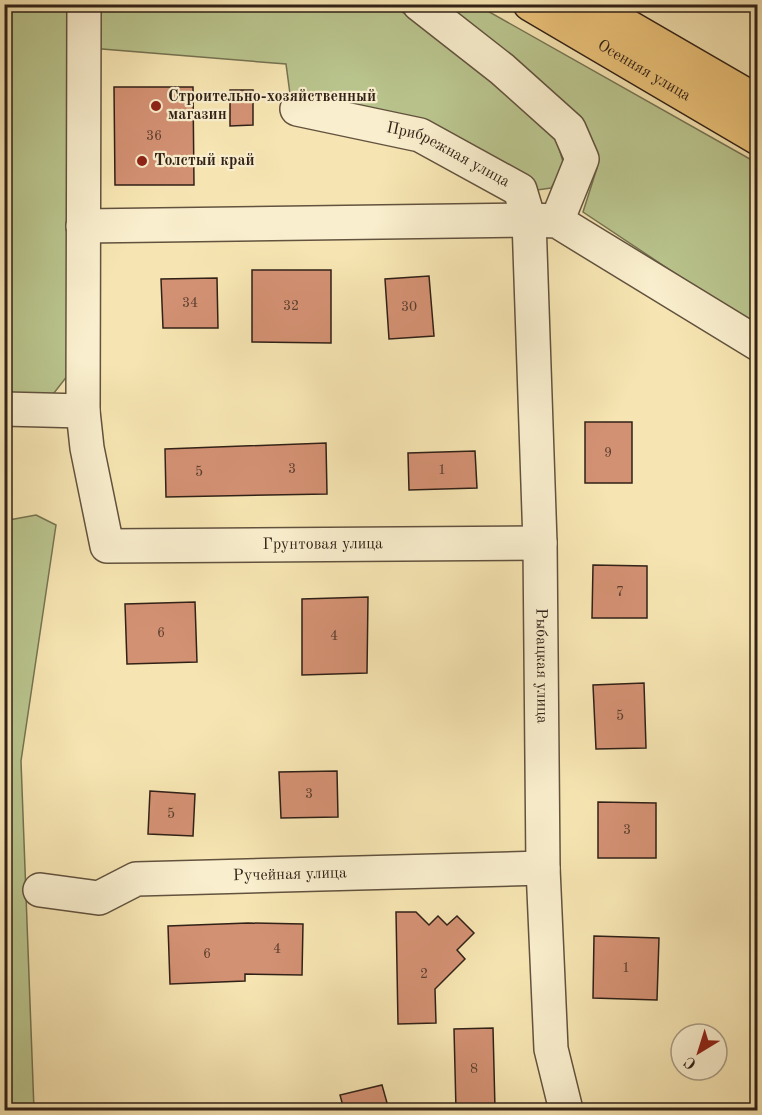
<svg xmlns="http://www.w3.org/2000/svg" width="762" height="1115" font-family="'Old Standard TT',serif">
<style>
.green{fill:#bac58e;stroke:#767352;stroke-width:1.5}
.building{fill:#d39173;stroke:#312117;stroke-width:1.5}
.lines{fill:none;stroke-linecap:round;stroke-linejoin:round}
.minor-casing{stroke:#62523e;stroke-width:36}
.major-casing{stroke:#312117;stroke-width:36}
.minor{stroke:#f9eecd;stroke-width:33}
.major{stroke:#ebc279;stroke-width:33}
.poi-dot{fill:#8f2418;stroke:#f9eecd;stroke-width:2}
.labels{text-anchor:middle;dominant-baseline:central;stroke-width:4.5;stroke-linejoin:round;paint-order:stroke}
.number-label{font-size:14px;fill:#5a3d2e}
.street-label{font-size:16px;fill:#312117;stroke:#f9eecd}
.poi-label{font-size:16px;font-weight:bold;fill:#312117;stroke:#f9eecd;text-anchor:start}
</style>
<rect width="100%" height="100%" fill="#f6e5b2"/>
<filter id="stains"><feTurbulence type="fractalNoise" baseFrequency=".00333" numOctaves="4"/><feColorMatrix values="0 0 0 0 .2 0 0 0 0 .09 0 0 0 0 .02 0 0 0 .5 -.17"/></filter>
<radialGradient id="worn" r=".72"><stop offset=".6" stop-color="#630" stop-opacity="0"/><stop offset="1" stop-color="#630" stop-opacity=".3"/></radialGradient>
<g class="green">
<path d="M 5,5 L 70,5 L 68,375 L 47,402 L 5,402 Z"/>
<path d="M 89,5 L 391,5 L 436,33 L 554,132 L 564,165 L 551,188 L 537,190 L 418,122 L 290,94 L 286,64 L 90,48 Z"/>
<path d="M 435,5 L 477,5 L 757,163 L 757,328 L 583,212 L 597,168 L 579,132 Z"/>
<path d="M 36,515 L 56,525 L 21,761 L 34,1110 L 5,1110 L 4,531 L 9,520 Z"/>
</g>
<g class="building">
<path d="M 114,87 L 193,87 L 194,185 L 115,185 Z"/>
<path d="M 230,90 L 253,90 L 253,125 L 230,126 Z"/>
<path d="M 252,270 L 331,270 L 331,343 L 252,342 Z"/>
<path d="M 429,276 L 434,336 L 389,339 L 385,279 Z"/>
<path d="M 217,278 L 218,328 L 163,328 L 161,279 Z"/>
<rect x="585" y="422" width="47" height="61"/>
<path d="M 326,443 L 327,494 L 166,497 L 165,449 Z"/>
<path d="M 475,451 L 477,488 L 409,490 L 408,453 Z"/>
<path d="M 593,565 L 647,566 L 647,618 L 592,618 Z"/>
<path d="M 368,597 L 367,673 L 302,675 L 302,599 Z"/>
<path d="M 195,602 L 197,662 L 127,664 L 125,604 Z"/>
<path d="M 644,683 L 646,748 L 596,749 L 593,685 Z"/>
<path d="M 337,771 L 338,817 L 281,818 L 279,772 Z"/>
<path d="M 150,791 L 195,794 L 193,836 L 148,834 Z"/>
<path d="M 598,802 L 656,803 L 656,858 L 598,858 Z"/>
<path d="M 396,912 L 416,912 L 429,925 L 438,916 L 447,925 L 457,916 L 474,933 L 457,950 L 465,959 L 435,989 L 436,1023 L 398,1024 Z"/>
<path d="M 248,923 L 303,924 L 302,975 L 245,974 L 245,981 L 170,984 L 168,926 Z"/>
<path d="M 594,936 L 659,938 L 657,1000 L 593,998 Z"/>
<path d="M 493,1028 L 495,1109 L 456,1110 L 454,1029 Z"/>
<path d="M 382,1085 L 389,1110 L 344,1110 L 340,1095 Z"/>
</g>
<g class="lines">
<defs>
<g id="minor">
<path id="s1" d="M 84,4 L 83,411 L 87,448 L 107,546 L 540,543"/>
<path d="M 419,4 L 502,69 L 569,129 L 582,159 L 557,221"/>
<path id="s2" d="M 297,109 L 420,135 L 520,190 L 529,220 L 557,221 L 758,344"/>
<path id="s3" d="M 83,226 L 529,220 L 540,543 L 543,868 L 551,1049 L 566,1110"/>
<path d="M 4,409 L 83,411"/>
<path id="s4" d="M 40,890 L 99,898 L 136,879 L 543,868"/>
</g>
<g id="major">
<path id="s5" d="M 530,4 L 758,138"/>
<path d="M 589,4 L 758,102"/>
</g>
</defs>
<use href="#minor" class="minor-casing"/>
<use href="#major" class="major-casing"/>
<use href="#minor" class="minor"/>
<use href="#major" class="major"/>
</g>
<g class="poi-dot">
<circle cx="156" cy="106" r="6"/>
<circle cx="142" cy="161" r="6"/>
</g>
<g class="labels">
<g class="number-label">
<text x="154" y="136">36</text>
<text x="190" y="303">34</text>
<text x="291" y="306">32</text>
<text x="409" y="307">30</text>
<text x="608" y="453">9</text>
<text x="292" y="469">3</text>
<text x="442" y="470">1</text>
<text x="199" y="472">5</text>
<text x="620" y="592">7</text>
<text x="161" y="633">6</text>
<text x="334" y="636">4</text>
<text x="620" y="716">5</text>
<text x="309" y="794">3</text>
<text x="171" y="814">5</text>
<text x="627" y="830">3</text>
<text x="277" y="949">4</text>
<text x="207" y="954">6</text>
<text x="626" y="968">1</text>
<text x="424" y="974">2</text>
<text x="474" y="1069">8</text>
</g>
<g class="street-label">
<text stroke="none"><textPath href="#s5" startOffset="132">Осенняя улица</textPath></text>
<text stroke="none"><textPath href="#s2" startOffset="159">Прибрежная улица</textPath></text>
<text stroke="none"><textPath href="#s1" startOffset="760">Грунтовая улица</textPath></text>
<text stroke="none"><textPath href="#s3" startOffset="892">Рыбацкая улица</textPath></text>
<text stroke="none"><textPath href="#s4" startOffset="255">Ручейная улица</textPath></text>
</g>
<g class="poi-label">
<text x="168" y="97">Строительно-хозяйственный<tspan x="168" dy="18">магазин</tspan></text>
<text x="154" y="161">Толстый край</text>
</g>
</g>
<rect width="762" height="1115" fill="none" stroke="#f6e5b2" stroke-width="24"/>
<rect x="6" y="6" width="750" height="1103" fill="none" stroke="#312117" stroke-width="3"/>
<rect x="12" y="12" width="738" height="1091" fill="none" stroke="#312117" stroke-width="1.5"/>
<g transform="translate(699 1052) rotate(218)"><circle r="28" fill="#f9eecd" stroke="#a99c84" stroke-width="1.5"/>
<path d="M0-4.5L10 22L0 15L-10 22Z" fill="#8f2418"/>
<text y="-9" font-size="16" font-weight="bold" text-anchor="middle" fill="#312117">С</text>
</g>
<rect width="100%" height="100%" filter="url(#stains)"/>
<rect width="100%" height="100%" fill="url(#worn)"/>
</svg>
